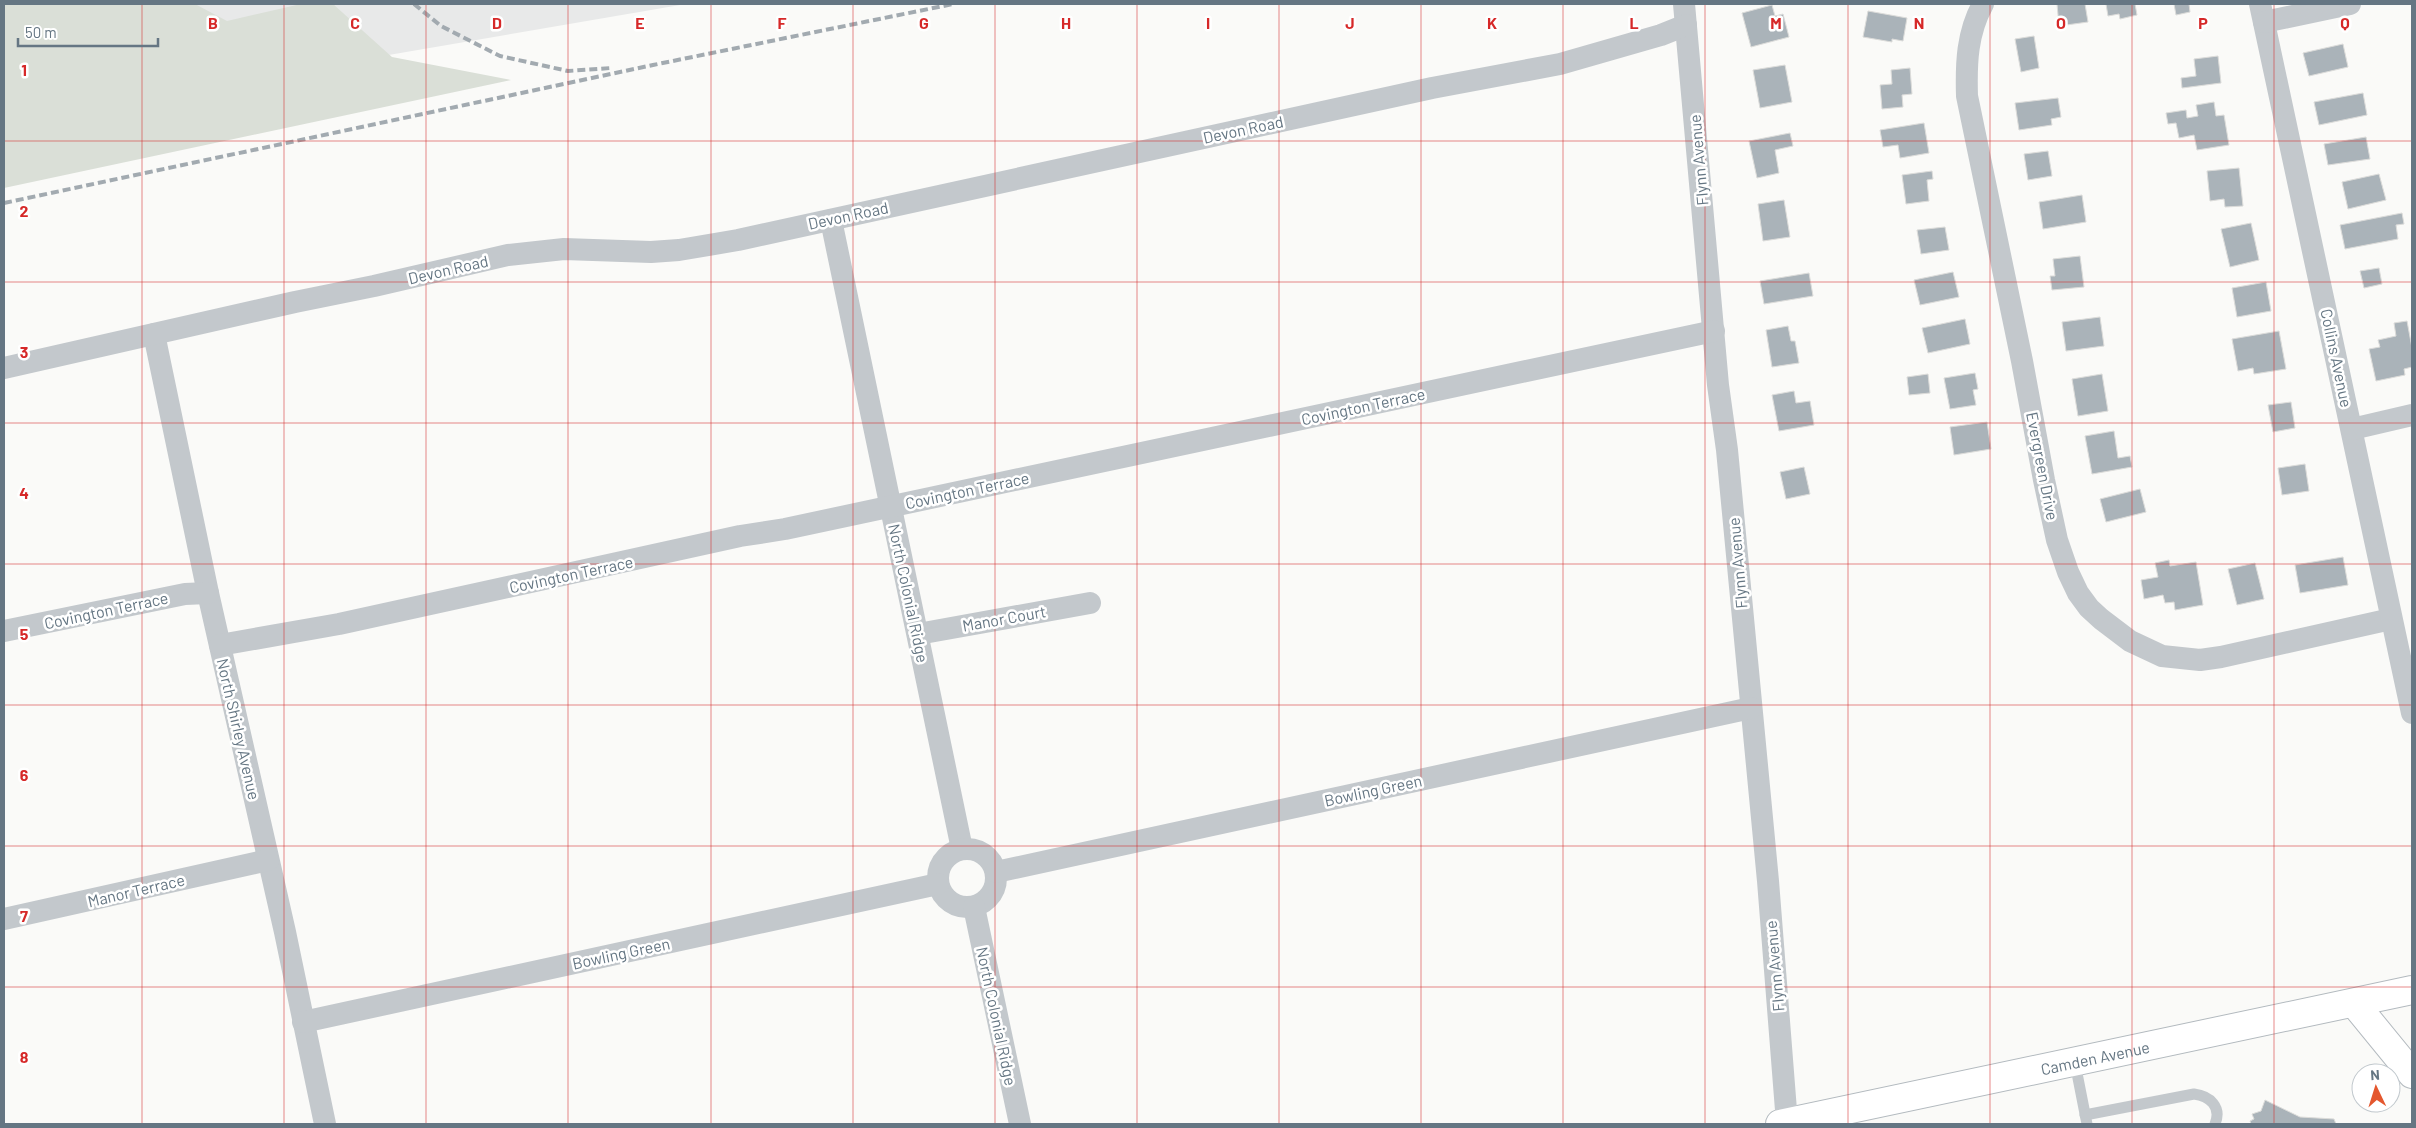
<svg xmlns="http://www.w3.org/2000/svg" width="2416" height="1128" font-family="Barlow,sans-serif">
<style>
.built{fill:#e8e9e9}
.green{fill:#dadfd7}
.building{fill:#aab3b9;stroke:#dcdcda}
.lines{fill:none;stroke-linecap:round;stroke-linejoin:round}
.secondary-casing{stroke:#b3babf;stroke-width:30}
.lane{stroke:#c3c8cc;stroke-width:11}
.street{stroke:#c3c8cc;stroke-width:22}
.secondary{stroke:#fff;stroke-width:28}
.rail{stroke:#a2aab0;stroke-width:4;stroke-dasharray:8 4;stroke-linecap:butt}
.grid{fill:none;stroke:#d62828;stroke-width:1;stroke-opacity:0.55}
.labels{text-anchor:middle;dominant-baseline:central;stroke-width:5;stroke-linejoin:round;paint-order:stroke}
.street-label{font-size:16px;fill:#657683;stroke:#fff}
.grid-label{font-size:16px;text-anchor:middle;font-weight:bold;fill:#d62828;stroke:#fff;stroke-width:5;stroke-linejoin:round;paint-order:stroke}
</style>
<rect width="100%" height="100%" fill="#fafaf8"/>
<path class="built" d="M 4,4 L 686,4 L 231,82 Z"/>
<path class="green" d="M 4,4 L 195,4 L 227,21 L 301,4 L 333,4 L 392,57 L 511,80 L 4,188 Z"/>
<g class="building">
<path d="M 2057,4 L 2085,4 L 2088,22 L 2059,26 Z"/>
<path d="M 2106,4 L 2135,4 L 2137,15 L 2120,19 L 2119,14 L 2108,16 Z"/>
<path d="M 2174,4 L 2189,4 L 2190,12 L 2176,15 Z"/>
<path d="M 1772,5 L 1775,16 L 1783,14 L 1789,37 L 1751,47 L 1742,13 Z"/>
<path d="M 1868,11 L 1907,18 L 1903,41 L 1892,39 L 1892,42 L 1863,37 Z"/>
<path d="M 2034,36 L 2039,68 L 2021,72 L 2015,39 Z"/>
<path d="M 2343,44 L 2348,67 L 2309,76 L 2303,53 Z"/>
<path d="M 2218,56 L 2221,83 L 2182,88 L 2181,78 L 2196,76 L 2194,59 Z"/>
<path d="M 1785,65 L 1792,102 L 1760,108 L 1753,70 Z"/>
<path d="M 1910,68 L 1912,94 L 1902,95 L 1903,107 L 1882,109 L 1880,85 L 1892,84 L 1891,70 Z"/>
<path d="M 2363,93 L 2367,115 L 2319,125 L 2314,102 Z"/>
<path d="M 2058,98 L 2061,117 L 2051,119 L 2052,125 L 2019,130 L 2015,103 Z"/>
<path d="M 2214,102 L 2216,116 L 2224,115 L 2229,145 L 2197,150 L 2194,135 L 2179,138 L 2176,123 L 2168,124 L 2166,113 L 2186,110 L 2187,118 L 2198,116 L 2196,105 Z"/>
<path d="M 1924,123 L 1929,153 L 1900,158 L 1898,145 L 1883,147 L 1880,130 Z"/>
<path d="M 1790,133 L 1793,146 L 1775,150 L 1779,173 L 1757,178 L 1749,141 Z"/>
<path d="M 2366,137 L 2370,159 L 2328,165 L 2324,144 Z"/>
<path d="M 2048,151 L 2052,176 L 2028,180 L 2024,154 Z"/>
<path d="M 2239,168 L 2243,206 L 2225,207 L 2224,199 L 2210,201 L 2207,171 Z"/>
<path d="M 1932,171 L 1933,179 L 1927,180 L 1929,201 L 1906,204 L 1902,175 Z"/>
<path d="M 2379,174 L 2386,200 L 2348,209 L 2342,182 Z"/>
<path d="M 2082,195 L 2086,222 L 2043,229 L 2039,202 Z"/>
<path d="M 1784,200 L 1790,237 L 1763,241 L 1758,204 Z"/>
<path d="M 2402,213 L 2404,224 L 2396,225 L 2398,239 L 2345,249 L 2340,225 Z"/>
<path d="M 2251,223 L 2259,260 L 2230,267 L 2221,229 Z"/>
<path d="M 1945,227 L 1949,250 L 1921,254 L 1917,230 Z"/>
<path d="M 2080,256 L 2084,287 L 2052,290 L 2050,276 L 2055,276 L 2053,259 Z"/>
<path d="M 2379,268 L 2382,284 L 2364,288 L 2360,271 Z"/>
<path d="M 1953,272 L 1959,297 L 1920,305 L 1914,280 Z"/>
<path d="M 1809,273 L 1813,296 L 1764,304 L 1760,281 Z"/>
<path d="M 2266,282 L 2271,311 L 2237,317 L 2232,288 Z"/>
<path d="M 2100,317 L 2104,346 L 2066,351 L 2062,322 Z"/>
<path d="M 1965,319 L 1970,344 L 1928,353 L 1922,328 Z"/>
<path d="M 2407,321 L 2412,348 L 2412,367 L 2404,369 L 2405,375 L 2376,381 L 2369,349 L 2380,347 L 2378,340 L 2396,336 L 2394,323 Z"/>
<path d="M 1788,326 L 1791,341 L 1795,341 L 1799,363 L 1772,367 L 1766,330 Z"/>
<path d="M 2279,331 L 2286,369 L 2254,374 L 2253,368 L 2238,371 L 2232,339 Z"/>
<path d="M 1975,373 L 1978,389 L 1973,390 L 1976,405 L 1950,409 L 1944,378 Z"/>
<path d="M 1928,374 L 1930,393 L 1909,395 L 1907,377 Z"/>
<path d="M 2102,374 L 2108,411 L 2078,416 L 2072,379 Z"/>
<path d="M 1794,391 L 1796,403 L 1810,401 L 1814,425 L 1779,431 L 1772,395 Z"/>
<path d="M 2291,402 L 2295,428 L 2273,432 L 2268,405 Z"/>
<path d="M 1987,422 L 1991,449 L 1954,455 L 1950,427 Z"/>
<path d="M 2114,431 L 2118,458 L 2130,456 L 2132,467 L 2092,474 L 2085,436 Z"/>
<path d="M 2305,464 L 2309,491 L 2282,495 L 2278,468 Z"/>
<path d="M 1804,467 L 1810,494 L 1786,499 L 1780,472 Z"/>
<path d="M 2140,489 L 2146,512 L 2106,522 L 2100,499 Z"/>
<path d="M 2343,557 L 2348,585 L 2300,593 L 2295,565 Z"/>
<path d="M 2169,560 L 2170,566 L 2196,562 L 2203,605 L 2175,610 L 2174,602 L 2165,603 L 2163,595 L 2144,599 L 2141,580 L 2158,577 L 2155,563 Z"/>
<path d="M 2255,563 L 2264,599 L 2237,605 L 2228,569 Z"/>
<path d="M 2265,1100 L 2300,1117 L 2334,1119 L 2336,1124 L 2251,1124 L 2250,1121 L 2254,1119 L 2252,1114 L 2261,1111 Z"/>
</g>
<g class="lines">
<defs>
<g id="secondary">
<path d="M 2354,1003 L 2412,1074"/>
<path id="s1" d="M 1780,1124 L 2412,990"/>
</g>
</defs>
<use href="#secondary" class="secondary-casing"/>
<g class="lane">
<path d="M 2075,1063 L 2087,1124"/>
<path d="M 2085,1115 L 2194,1094 C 2210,1096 2222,1107 2215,1124"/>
</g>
<g class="street">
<path d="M 1684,4 L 1718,385 L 1727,450 L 1768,881 L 1787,1123"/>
<path d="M 1983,4 C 1967,33 1966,63 1967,96 L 2022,361 L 2044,480 L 2057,540 L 2068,572 L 2078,593 L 2089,608 L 2101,619 L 2130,641 L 2162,656 L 2200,660 L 2221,657 L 2391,619"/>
<path d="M 2260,4 L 2412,713"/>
<path d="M 2264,22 L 2350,4"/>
<path d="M 831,220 L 962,849"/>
<path d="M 154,334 L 208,593 L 285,932 L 325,1124"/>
<path d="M 4,368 L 295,302 L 374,286 L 508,255 L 564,249 L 651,252 L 679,250 L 738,240 L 1432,88 L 1560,64 L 1661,35 L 1686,25"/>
<path d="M 2352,429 L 2412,415"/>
<path d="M 4,631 L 185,594 L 208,593"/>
<path d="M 918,634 L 1090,603"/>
<path d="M 220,645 L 339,624 L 740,536 L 785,529 L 1714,331"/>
<circle cx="967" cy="878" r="29"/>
<path d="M 996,872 L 1751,708"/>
<path d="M 974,907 L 1020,1124"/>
<path d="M 4,919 L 268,860"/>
<path d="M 303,1022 L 938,884"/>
</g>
<use href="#secondary" class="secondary"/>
<g class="rail">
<path d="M 414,4 L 441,26 L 500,56 L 568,71 L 611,68"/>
<path d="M 4,203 L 653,65 L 953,4"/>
</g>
</g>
<path class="grid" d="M 142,4 L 142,1124M 284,4 L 284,1124M 426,4 L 426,1124M 568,4 L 568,1124M 711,4 L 711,1124M 853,4 L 853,1124M 995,4 L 995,1124M 1137,4 L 1137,1124M 1279,4 L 1279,1124M 1421,4 L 1421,1124M 1563,4 L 1563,1124M 1705,4 L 1705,1124M 1848,4 L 1848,1124M 1990,4 L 1990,1124M 2132,4 L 2132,1124M 2274,4 L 2274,1124M 4,141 L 2412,141M 4,282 L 2412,282M 4,423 L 2412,423M 4,564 L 2412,564M 4,705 L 2412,705M 4,846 L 2412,846M 4,987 L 2412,987"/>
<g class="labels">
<g class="street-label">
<text transform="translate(1243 129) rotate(-12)">Devon Road</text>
<text transform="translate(1698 160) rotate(-95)">Flynn Avenue</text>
<text transform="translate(848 215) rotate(-12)">Devon Road</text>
<text transform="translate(448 269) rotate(-13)">Devon Road</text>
<text transform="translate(2337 358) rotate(78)">Collins Avenue</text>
<text transform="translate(1363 406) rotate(-12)">Covington Terrace</text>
<text transform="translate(2043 466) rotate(79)">Evergreen Drive</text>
<text transform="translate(967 490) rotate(-12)">Covington Terrace</text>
<text transform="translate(1737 563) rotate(-95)">Flynn Avenue</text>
<text transform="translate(571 574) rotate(-12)">Covington Terrace</text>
<text transform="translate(909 593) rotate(78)">North Colonial Ridge</text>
<text transform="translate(106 610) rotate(-12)">Covington Terrace</text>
<text transform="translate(1004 618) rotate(-10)">Manor Court</text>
<text transform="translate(239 729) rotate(77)">North Shirley Avenue</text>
<text transform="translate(1373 790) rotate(-12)">Bowling Green</text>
<text transform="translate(136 890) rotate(-13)">Manor Terrace</text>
<text transform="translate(621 953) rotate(-12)">Bowling Green</text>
<text transform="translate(1774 966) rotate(-95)">Flynn Avenue</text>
<text transform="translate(997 1016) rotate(78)">North Colonial Ridge</text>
<text stroke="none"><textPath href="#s1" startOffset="322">Camden Avenue</textPath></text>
</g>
</g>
<g class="grid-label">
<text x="213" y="29">B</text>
<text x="355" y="29">C</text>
<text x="497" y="29">D</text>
<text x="640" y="29">E</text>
<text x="782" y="29">F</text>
<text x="924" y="29">G</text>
<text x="1066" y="29">H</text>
<text x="1208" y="29">I</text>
<text x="1350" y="29">J</text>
<text x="1492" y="29">K</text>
<text x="1634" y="29">L</text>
<text x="1776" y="29">M</text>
<text x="1919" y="29">N</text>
<text x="2061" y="29">O</text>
<text x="2203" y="29">P</text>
<text x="2345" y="29">Q</text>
<text x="24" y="76">1</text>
<text x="24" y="217">2</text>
<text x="24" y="358">3</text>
<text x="24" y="499">4</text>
<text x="24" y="640">5</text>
<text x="24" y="781">6</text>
<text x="24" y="922">7</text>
<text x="24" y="1063">8</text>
</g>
<rect width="2416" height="1128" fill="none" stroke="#657683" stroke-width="10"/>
<g transform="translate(2376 1088) rotate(356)"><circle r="24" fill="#ffffff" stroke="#c1c8cd"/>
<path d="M0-4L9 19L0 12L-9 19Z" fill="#e4572e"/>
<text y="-8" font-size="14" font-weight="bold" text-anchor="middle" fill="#657683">N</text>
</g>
<path d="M18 38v8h140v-8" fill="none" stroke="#657683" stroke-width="2.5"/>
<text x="25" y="38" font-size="15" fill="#657683" stroke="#ffffff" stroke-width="4" paint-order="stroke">50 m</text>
</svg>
